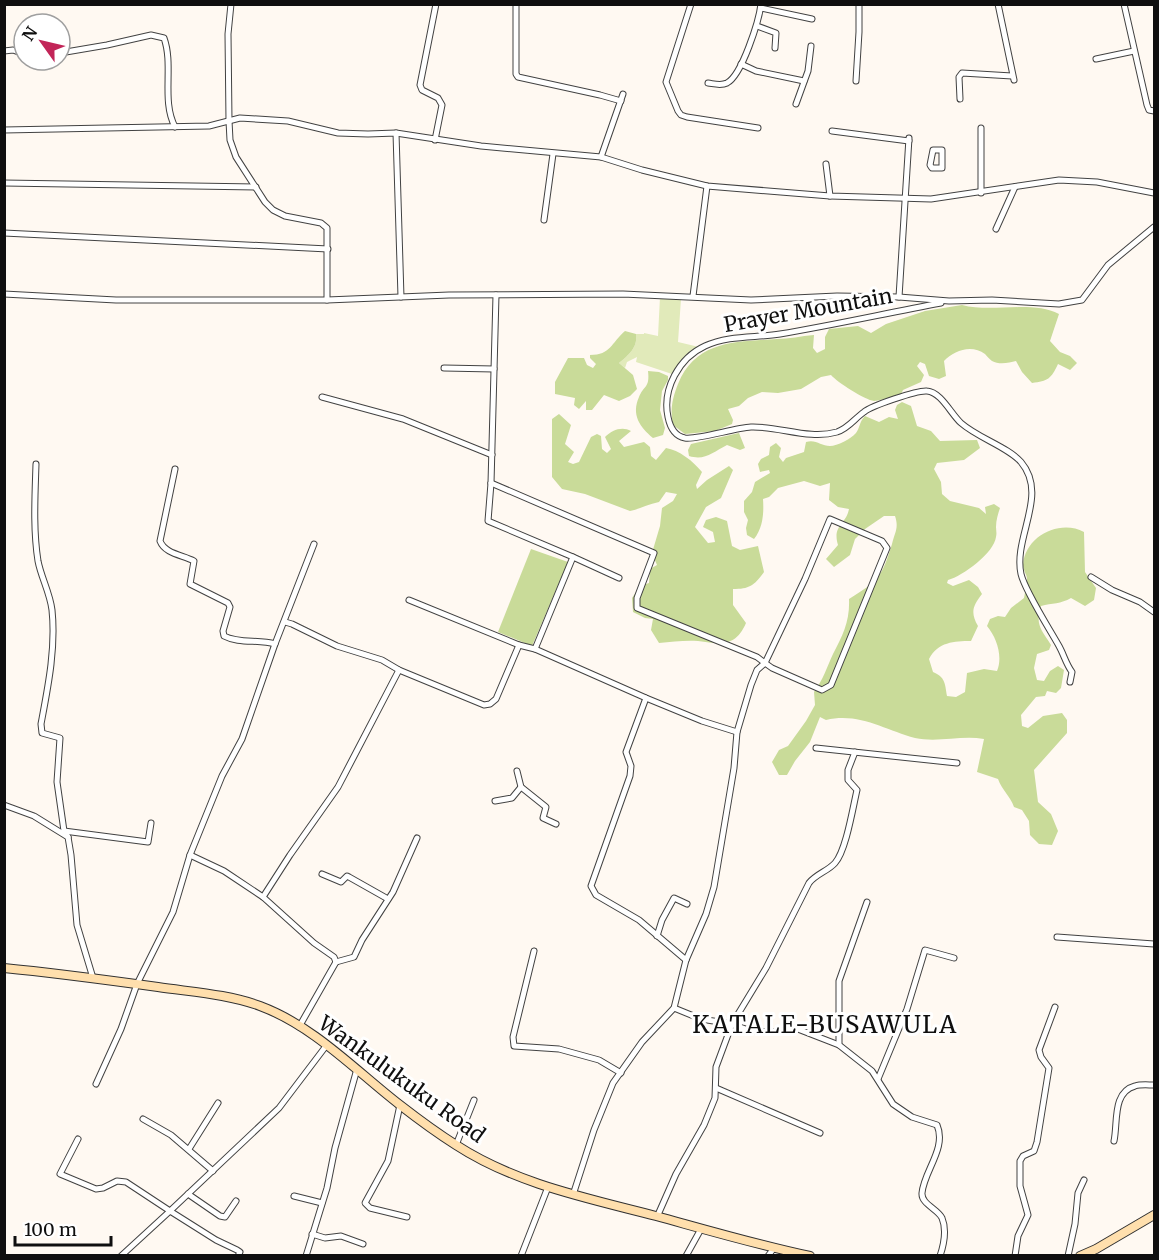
<svg xmlns="http://www.w3.org/2000/svg" width="1159" height="1260" font-family="Merriweather,serif">
<style>
.green{fill:#e1eaba}
.forest{fill:#c9db99}
.lines{fill:none;stroke-linecap:round;stroke-linejoin:round}
.minor-casing{stroke:#424242;stroke-width:7}
.secondary-casing{stroke:#313131;stroke-width:10}
.minor{stroke:#fff;stroke-width:5}
.secondary{stroke:#ffdfad;stroke-width:8}
.labels{text-anchor:middle;dominant-baseline:central;stroke-width:6;stroke-linejoin:round;paint-order:stroke}
.street-label{font-size:21px;fill:#0f0f0f;stroke:#fff}
.quarter-label{font-size:24px;letter-spacing:1.5px;fill:#0f0f0f;stroke:#fff}
</style>
<rect width="100%" height="100%" fill="#fff9f2"/>
<path class="green" d="M 660,297 L 681,299 L 678,342 L 699,347 L 689,352 L 672,374 L 636,362 L 637,357 L 627,362 L 625,368 L 619,363 C 629,355 638,347 636,334 L 644,334 L 644,333 L 658,336 Z"/>
<g class="forest">
<path d="M 962,305 C 992,313 1032,300 1059,314 L 1050,341 L 1060,352 L 1070,356 L 1077,363 L 1070,370 L 1058,364 C 1051,379 1048,381 1032,383 L 1022,372 L 1016,361 C 1009,363 999,365 992,361 C 989,359 987,356 985,354 C 972,344 954,350 944,361 L 946,376 L 939,379 L 929,376 L 925,364 L 920,362 L 917,366 L 924,375 L 921,382 L 903,390 L 898,401 C 891,403 890,401 884,400 C 880,399 877,401 874,401 C 865,400 837,382 831,375 L 821,377 L 801,389 L 778,393 L 762,392 L 748,398 L 739,406 L 728,409 L 733,420 L 732,424 L 715,431 L 685,434 L 673,425 C 670,410 672,399 678,384 C 696,340 736,342 777,339 C 789,339 801,336 814,335 L 813,348 L 817,353 L 825,349 L 825,337 L 829,329 L 858,326 L 871,333 L 886,324 L 925,311 Z"/>
<path d="M 625,331 L 636,334 C 638,347 629,355 619,363 L 633,375 L 637,389 L 630,396 L 619,401 L 604,395 L 592,410 L 586,410 L 586,401 L 579,409 L 574,405 L 575,398 L 555,394 L 555,382 L 568,358 L 584,358 L 587,365 L 593,368 L 596,364 L 590,358 L 590,355 C 611,355 611,343 625,331 Z"/>
<path d="M 648,371 L 659,372 L 668,376 L 668,380 L 662,391 L 660,410 L 665,428 L 663,435 L 653,438 C 640,427 631,415 639,397 C 644,385 650,388 648,371 Z"/>
<path d="M 902,402 L 911,406 L 917,426 L 931,431 L 940,441 L 977,440 L 980,448 L 964,460 L 937,463 L 934,469 L 941,482 L 942,494 L 950,501 L 979,508 L 986,514 L 985,507 L 994,504 L 1000,508 C 998,514 996,520 996,527 C 996,530 997,533 996,537 C 994,553 963,576 948,580 L 947,583 L 953,586 L 969,580 L 978,587 L 982,594 C 973,606 970,612 978,626 L 971,641 C 954,641 938,642 929,659 L 933,672 C 945,677 945,683 947,696 L 956,697 L 965,692 L 967,673 L 984,669 L 997,671 C 1003,657 997,638 987,626 L 990,619 L 998,616 L 1005,617 L 1011,608 L 1024,598 C 1025,592 1027,585 1027,579 C 1027,575 1023,570 1023,565 C 1025,536 1060,519 1084,532 L 1085,572 L 1096,588 L 1094,600 L 1085,606 L 1071,598 C 1061,604 1052,603 1041,606 C 1035,625 1041,629 1051,645 L 1049,650 L 1037,654 L 1034,668 L 1037,680 L 1044,681 L 1050,671 L 1058,666 L 1064,670 L 1061,688 L 1056,693 L 1047,691 L 1045,696 L 1036,697 L 1021,715 L 1022,726 L 1028,728 L 1043,716 L 1062,713 L 1067,720 L 1067,733 L 1034,770 L 1038,802 L 1051,814 L 1058,831 L 1052,845 L 1039,844 L 1030,835 L 1029,821 L 1022,810 L 1014,807 C 1010,796 1002,790 998,779 L 977,772 L 984,739 C 961,735 938,743 915,738 C 885,730 859,712 826,720 L 820,717 L 810,742 L 795,761 L 787,775 L 779,775 L 772,762 L 779,750 L 788,746 L 806,721 L 815,705 L 814,692 C 823,680 827,667 833,654 C 843,635 850,621 849,599 C 878,581 882,577 892,544 C 895,532 899,528 895,516 L 884,516 L 865,529 L 855,539 L 850,555 L 834,567 L 826,559 L 838,545 C 832,525 846,525 849,509 L 838,507 L 829,500 L 830,483 L 820,486 L 804,481 L 778,488 L 769,497 L 763,499 C 764,513 763,528 754,539 L 747,535 L 746,528 L 748,520 L 744,512 L 744,501 L 752,492 L 755,482 L 770,473 L 769,470 L 760,472 L 758,464 L 761,459 L 769,455 L 770,447 L 776,443 L 781,448 L 779,457 L 783,462 L 786,458 L 804,452 L 806,442 C 816,439 821,446 830,446 C 837,446 851,439 856,433 C 860,428 859,422 865,416 L 879,422 L 889,417 L 898,419 L 895,410 L 897,405 Z"/>
<path d="M 559,414 L 571,425 L 565,444 L 574,452 L 568,462 L 573,464 L 579,462 L 591,437 L 597,434 L 601,436 L 602,449 L 607,453 L 611,449 L 605,437 C 612,430 622,426 631,431 L 619,441 L 624,447 L 644,442 L 650,447 L 651,456 L 656,460 L 666,448 C 679,450 693,461 702,472 L 696,485 L 697,489 L 707,480 L 729,466 L 733,470 L 721,498 L 706,507 L 695,527 L 708,543 L 715,542 L 713,532 L 703,527 L 706,520 L 716,517 L 727,521 L 732,546 L 740,550 L 758,546 L 764,572 C 754,586 749,589 733,589 L 733,605 L 746,623 C 735,648 720,644 698,641 C 685,640 672,642 659,643 L 651,630 L 653,619 L 645,618 L 633,612 L 632,598 L 640,586 L 649,583 L 650,569 L 657,565 L 652,553 L 660,526 L 662,508 L 673,501 L 677,494 L 666,492 L 659,502 C 648,504 640,509 630,511 L 585,494 L 562,489 L 552,477 L 552,419 Z"/>
<path d="M 739,433 L 745,448 L 740,450 L 727,445 C 713,452 705,461 689,456 L 688,450 L 691,444 Z"/>
<path d="M 531,549 L 568,562 L 532,646 L 498,632 Z"/>
</g>
<g class="lines">
<defs>
<g id="minor">
<path d="M 231,4 L 228,34 L 229,121 L 230,140 L 236,157 L 265,202 L 273,210 L 285,216 L 321,223 L 327,228 L 327,300"/>
<path d="M 516,4 L 516,74 L 518,77 L 600,95 L 621,101"/>
<path d="M 691,4 L 666,82 L 678,111 L 681,115 L 687,117 L 758,128"/>
<path d="M 998,4 L 1014,80"/>
<path d="M 1124,4 L 1147,105 L 1149,110 L 1154,111"/>
<path d="M 761,8 L 812,19"/>
<path d="M 757,26 L 776,33 L 775,48"/>
<path d="M 4,51 L 13,50 L 24,54"/>
<path d="M 60,53 L 107,45 L 151,35 L 164,38 C 174,66 161,100 175,127"/>
<path d="M 1096,59 L 1134,51"/>
<path d="M 741,64 L 756,71 L 804,81"/>
<path d="M 856,81 L 859,32 L 859,4"/>
<path d="M 708,83 C 715,84 721,86 727,83 C 742,75 759,21 761,4"/>
<path d="M 960,99 L 959,77 L 962,73 L 1012,76"/>
<path d="M 796,104 L 808,71 L 811,46"/>
<path d="M 981,128 L 981,193"/>
<path d="M 4,130 L 209,126 L 240,118 L 288,121 L 338,133 L 368,134 L 396,133 L 481,146 L 601,157 L 642,170 L 707,186 L 830,196 L 931,199 L 1059,180 L 1097,182 L 1154,193"/>
<path d="M 832,131 L 909,141"/>
<path d="M 396,133 L 401,297"/>
<path d="M 435,140 L 442,105 L 438,98 L 422,90 L 420,85 L 436,4"/>
<path d="M 933,150 L 942,150 L 942,168 L 932,168 L 930,165 Z"/>
<path d="M 601,157 L 623,94"/>
<path d="M 826,164 L 830,196"/>
<path d="M 4,183 L 256,187"/>
<path d="M 544,220 L 553,154"/>
<path d="M 996,229 L 1015,187"/>
<path d="M 4,233 L 328,249"/>
<path d="M 4,294 L 116,300 L 327,300 L 449,295 L 623,294 L 751,300 L 837,296 L 899,297 L 949,301 L 992,300 L 1059,304 L 1082,300 L 1108,265 L 1154,227"/>
<path d="M 496,295 L 491,483 L 488,521 L 573,557 L 535,649"/>
<path d="M 693,296 L 707,186"/>
<path d="M 899,297 L 909,138"/>
<path d="M 941,303 C 887,313 834,325 780,334 C 755,338 729,335 705,346 C 679,358 662,389 668,417 C 670,427 674,436 685,438 C 698,440 734,428 751,427 C 779,426 809,440 837,432 C 849,428 854,419 864,412 C 871,406 917,390 927,391 C 941,392 951,414 961,423 C 978,438 1008,447 1021,462 C 1049,495 1013,537 1021,574 C 1025,591 1049,628 1059,646 C 1064,655 1066,664 1072,672 L 1070,682"/>
<path d="M 444,368 L 494,369"/>
<path d="M 322,397 L 403,419 L 492,455"/>
<path d="M 36,464 C 35,496 33,529 38,561 C 41,577 50,593 52,610 C 56,648 48,687 41,724 L 42,733 L 60,738 L 57,782 L 64,831 L 68,837"/>
<path d="M 175,469 L 160,541 C 165,554 183,555 194,561 L 190,584 L 228,603 L 230,607 L 223,631 L 224,636 C 239,644 259,639 275,644"/>
<path d="M 491,483 L 654,553 L 637,598 L 637,608 L 757,657 L 765,663 L 757,670 L 751,685 L 737,732 L 734,768 L 714,887 L 706,914 L 686,960 L 674,1008 L 642,1042 L 613,1083 L 594,1130 L 573,1195"/>
<path d="M 830,519 L 882,541 L 887,548 L 831,685 L 822,690 L 772,668 L 765,663 L 805,579 Z"/>
<path d="M 573,557 L 619,578"/>
<path d="M 1091,577 L 1112,590 L 1140,602 L 1154,612"/>
<path d="M 409,600 L 519,645 L 535,649 L 646,698 L 702,721 L 737,732"/>
<path d="M 285,622 L 292,624 L 337,646 L 382,660 L 399,670 L 484,705 L 490,704 L 496,699 L 519,645"/>
<path d="M 646,698 L 626,752 L 631,766 L 630,776 L 591,886 L 596,895 L 639,920 L 686,960"/>
<path d="M 816,748 L 957,763"/>
<path d="M 517,771 L 521,787 L 546,807 L 543,818 L 556,824"/>
<path d="M 495,801 L 512,798 L 521,787"/>
<path d="M 4,805 L 34,816 L 68,837 L 71,855 L 77,925 L 93,978"/>
<path d="M 64,831 L 148,842 L 151,823"/>
<path d="M 190,855 L 224,871 L 263,897"/>
<path d="M 322,874 L 341,882 L 347,876 L 349,877 L 388,899"/>
<path d="M 867,902 L 839,981 L 839,1045 L 872,1071 L 893,1104 L 912,1117 L 937,1125 C 947,1148 924,1171 922,1193 C 921,1204 938,1209 942,1218 C 947,1230 944,1244 940,1256"/>
<path d="M 657,936 L 662,920 L 674,898 L 687,904"/>
<path d="M 1057,937 L 1154,944"/>
<path d="M 534,951 L 513,1037 L 514,1046 L 559,1049 L 599,1060 L 621,1073"/>
<path d="M 336,962 L 334,957 L 314,943 L 263,897 L 290,855 L 338,787 L 399,670"/>
<path d="M 336,962 L 354,957 L 362,940 L 393,892 L 417,838"/>
<path d="M 674,1008 L 701,1019 L 732,1024 L 751,1031 L 774,1032 L 790,1026 L 839,1045"/>
<path d="M 299,1027 L 336,962"/>
<path d="M 878,1079 L 907,1009 L 925,950 L 954,958"/>
<path d="M 96,1084 L 121,1029 L 137,984 L 173,912 L 190,855 L 222,776 L 242,739 L 275,644 L 314,544"/>
<path d="M 716,1088 L 820,1133"/>
<path d="M 400,1105 L 388,1161 L 365,1203 L 370,1208 L 407,1217"/>
<path d="M 143,1119 L 171,1135 L 213,1171"/>
<path d="M 78,1139 L 60,1174 L 96,1189 L 103,1188 L 117,1181 L 126,1182 L 170,1211 L 279,1108 L 326,1046"/>
<path d="M 1114,1141 C 1118,1123 1112,1092 1135,1086 C 1141,1084 1148,1085 1154,1085"/>
<path d="M 456,1145 L 474,1100"/>
<path d="M 189,1149 L 218,1103"/>
<path d="M 188,1194 L 220,1216 L 225,1217 L 236,1201"/>
<path d="M 294,1196 L 322,1203"/>
<path d="M 657,1217 L 676,1174 L 704,1125 L 715,1098 L 716,1067 L 732,1024 L 766,968 L 809,883 C 816,874 828,871 835,863 C 846,851 853,807 857,790 L 848,780 L 848,770 L 855,752"/>
<path d="M 312,1234 L 325,1238 L 341,1236 L 363,1244"/>
<path d="M 121,1256 L 170,1211 L 216,1240 L 237,1250 L 240,1252 L 238,1256"/>
<path d="M 306,1256 L 327,1188 L 335,1148 L 357,1069"/>
<path d="M 521,1256 L 548,1187"/>
<path d="M 686,1256 L 701,1229"/>
<path d="M 768,1256 L 774,1248"/>
<path d="M 1015,1256 L 1018,1236 L 1028,1215 L 1020,1186 L 1020,1161 L 1023,1156 L 1034,1151 L 1037,1142 L 1049,1068 L 1041,1057 L 1039,1050 L 1055,1007"/>
<path d="M 1068,1256 L 1075,1224 L 1078,1193 L 1084,1180"/>
</g>
<g id="secondary">
<path d="M 4,968 C 56,973 107,980 158,987 C 191,992 228,994 260,1006 C 314,1026 356,1071 400,1105 C 418,1119 437,1133 456,1145 C 516,1184 587,1198 656,1216 C 707,1230 758,1245 810,1256"/>
<path d="M 1080,1256 L 1096,1249 L 1154,1215"/>
</g>
</defs>
<use href="#minor" class="minor-casing"/>
<use href="#secondary" class="secondary-casing"/>
<use href="#minor" class="minor"/>
<use href="#secondary" class="secondary"/>
</g>
<g class="labels">
<g class="street-label">
<text transform="translate(808 310) rotate(-10)">Prayer Mountain</text>
<text transform="translate(402 1079) rotate(36)">Wankulukuku Road</text>
</g>
<g class="quarter-label">
<text x="825" y="1024">KATALE-BUSAWULA</text>
</g>
</g>
<rect width="1159" height="1260" fill="none" stroke="#0f0f0f" stroke-width="12"/>
<g transform="translate(42 42) rotate(304)"><circle r="28" fill="#ffffff" stroke="#9f9f9f" stroke-width="1.5"/>
<path d="M0-4.5L10 22L0 15L-10 22Z" fill="#c22558"/>
<text y="-9" font-size="16" font-weight="bold" text-anchor="middle" fill="#0f0f0f">N</text>
</g>
<path d="M15 1236v9h96v-9" fill="none" stroke="#0f0f0f" stroke-width="3"/>
<text x="24" y="1236" font-size="18" fill="#0f0f0f" stroke="#ffffff" stroke-width="4.5" paint-order="stroke">100 m</text>
</svg>
